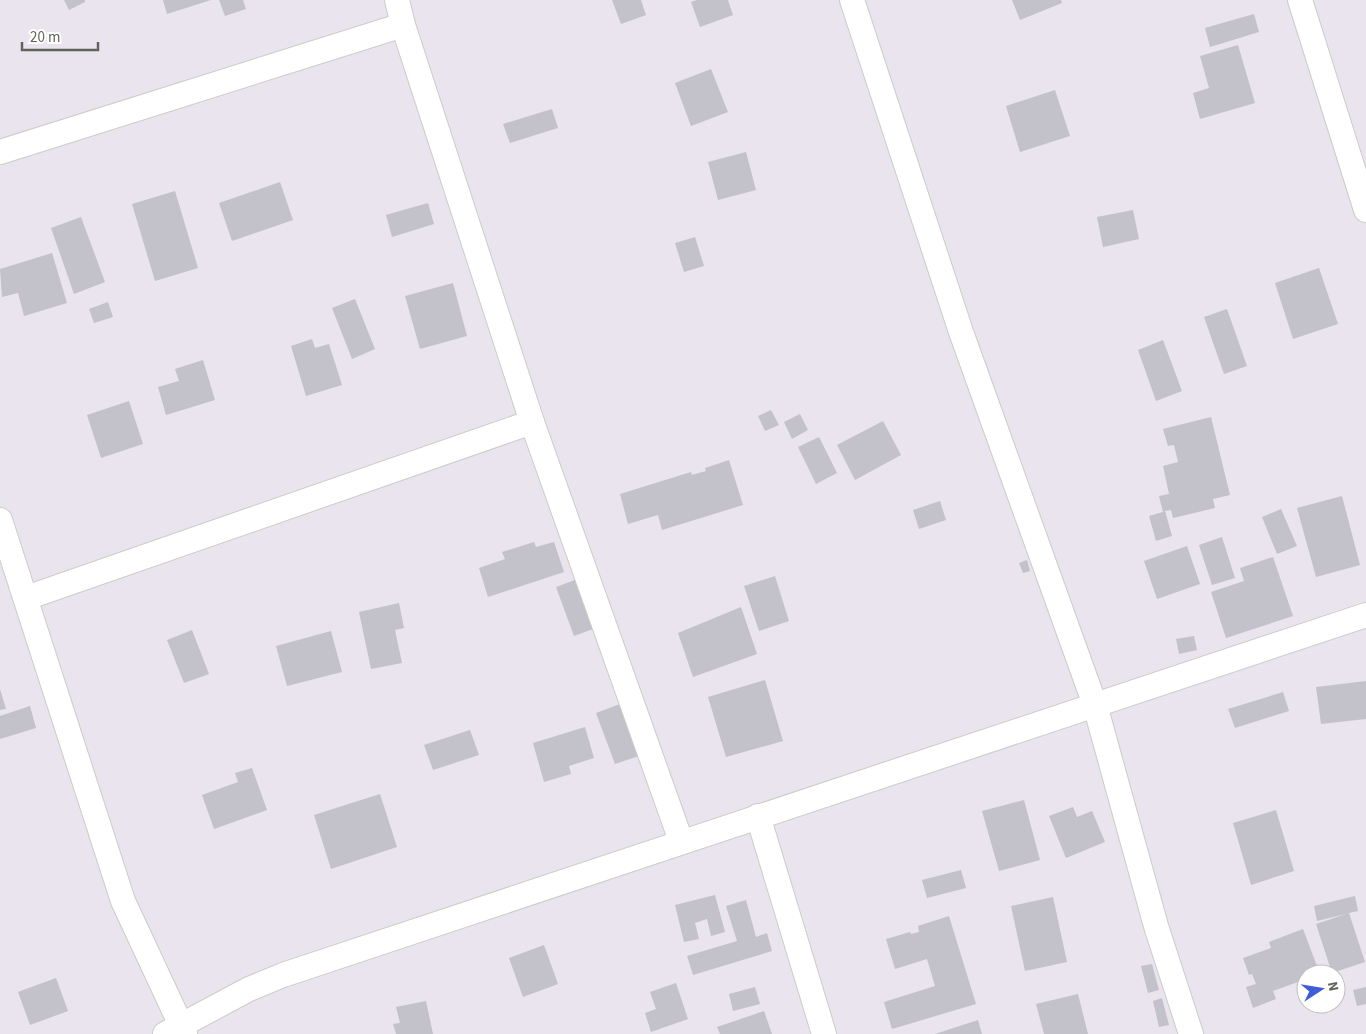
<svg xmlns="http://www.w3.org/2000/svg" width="1366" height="1034" font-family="'Source Sans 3',sans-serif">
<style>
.building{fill:#c3c1c9}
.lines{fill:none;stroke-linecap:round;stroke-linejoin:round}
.minor-casing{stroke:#cbcdc7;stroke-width:26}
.minor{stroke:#fff;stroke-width:24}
</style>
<rect width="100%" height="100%" fill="#e9e4ed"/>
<g class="building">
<path d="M 64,0 L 85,0 L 85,2 L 69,10 Z"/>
<path d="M 163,0 L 211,0 L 167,14 Z"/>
<path d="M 219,0 L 243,0 L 246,9 L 225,16 Z"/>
<path d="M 612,0 L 641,0 L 646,15 L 621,24 Z"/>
<path d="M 697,0 L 728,0 L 733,15 L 700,27 L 691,2 Z"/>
<path d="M 1012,0 L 1061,0 L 1062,3 L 1020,20 Z"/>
<path d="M 1254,14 L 1259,32 L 1210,47 L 1205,28 Z"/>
<path d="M 1238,45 L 1255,103 L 1200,119 L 1193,93 L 1209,88 L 1200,56 Z"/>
<path d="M 711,69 L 728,112 L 691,126 L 675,83 Z"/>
<path d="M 1055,90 L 1070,136 L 1020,152 L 1006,106 Z"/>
<path d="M 552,109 L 558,128 L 510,143 L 503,124 Z"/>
<path d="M 746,152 L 756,190 L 718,200 L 708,162 Z"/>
<path d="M 280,182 L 293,220 L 232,241 L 219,203 Z"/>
<path d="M 175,191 L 198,268 L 155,281 L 132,204 Z"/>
<path d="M 428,203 L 434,224 L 392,237 L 386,215 Z"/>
<path d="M 1133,210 L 1139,239 L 1103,247 L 1097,217 Z"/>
<path d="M 81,217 L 105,282 L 74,294 L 51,228 Z"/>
<path d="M 695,237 L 704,266 L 684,272 L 675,243 Z"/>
<path d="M 52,253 L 67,303 L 24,316 L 18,293 L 2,297 L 0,269 Z"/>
<path d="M 1319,268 L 1338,324 L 1293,339 L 1275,283 Z"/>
<path d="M 453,283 L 467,336 L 420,349 L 405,296 Z"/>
<path d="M 355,299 L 375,349 L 352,359 L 332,308 Z"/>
<path d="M 108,302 L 113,317 L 94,323 L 89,309 Z"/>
<path d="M 1227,309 L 1247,366 L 1224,374 L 1204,317 Z"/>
<path d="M 312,339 L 315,348 L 329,344 L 342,385 L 306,396 L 291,346 Z"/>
<path d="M 1163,340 L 1182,391 L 1156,401 L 1138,350 Z"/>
<path d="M 203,360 L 215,400 L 166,415 L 158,387 L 179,381 L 175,369 Z"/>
<path d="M 129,401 L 143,444 L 101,458 L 87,415 Z"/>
<path d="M 771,410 L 779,425 L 765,431 L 758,416 Z"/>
<path d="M 800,414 L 808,430 L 792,439 L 784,422 Z"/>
<path d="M 1211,417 L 1230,495 L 1213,499 L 1215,508 L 1173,518 L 1171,510 L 1165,511 L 1172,536 L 1156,541 L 1149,516 L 1163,512 L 1159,496 L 1169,494 L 1163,466 L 1178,462 L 1174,445 L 1168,446 L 1163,429 Z"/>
<path d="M 883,421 L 901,455 L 855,480 L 837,445 Z"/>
<path d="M 819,437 L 837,473 L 816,484 L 798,447 Z"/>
<path d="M 729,460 L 743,505 L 662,530 L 658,515 L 628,524 L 620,494 L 691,472 L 692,475 L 706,471 L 705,468 Z"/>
<path d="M 1342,496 L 1360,565 L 1316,577 L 1297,508 Z"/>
<path d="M 940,501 L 946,520 L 919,529 L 913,510 Z"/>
<path d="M 1281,509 L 1297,546 L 1277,554 L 1262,517 Z"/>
<path d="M 1222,537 L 1235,578 L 1212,585 L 1199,545 Z"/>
<path d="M 534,542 L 536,547 L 554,542 L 564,572 L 488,597 L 479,568 L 505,559 L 502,552 Z"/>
<path d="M 1187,546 L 1200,584 L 1157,599 L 1144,561 Z"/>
<path d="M 1273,557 L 1293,616 L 1226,638 L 1211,592 L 1244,581 L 1240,568 Z"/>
<path d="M 1027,560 L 1030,571 L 1023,573 L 1019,563 Z"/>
<path d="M 775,576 L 789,621 L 759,631 L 744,586 Z"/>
<path d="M 575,580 L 593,629 L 574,636 L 556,587 Z"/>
<path d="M 399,603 L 404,628 L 395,630 L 402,663 L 371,669 L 359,612 Z"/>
<path d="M 741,607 L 757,654 L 693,677 L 678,633 Z"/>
<path d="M 192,630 L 209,674 L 184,683 L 167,640 Z"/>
<path d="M 331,631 L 342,672 L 287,686 L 276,646 Z"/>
<path d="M 1194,636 L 1197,650 L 1179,654 L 1176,639 Z"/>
<path d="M 765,680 L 783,741 L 726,757 L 708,697 Z"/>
<path d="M 1366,681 L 1366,719 L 1321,724 L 1316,687 Z"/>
<path d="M 0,689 L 6,709 L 0,710 Z"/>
<path d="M 1283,692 L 1289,711 L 1235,728 L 1228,709 Z"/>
<path d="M 620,704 L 639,756 L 615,764 L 596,713 Z"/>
<path d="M 30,706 L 36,728 L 0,739 L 0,716 Z"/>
<path d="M 585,727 L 594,758 L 569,766 L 571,774 L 544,782 L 533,743 Z"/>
<path d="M 470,730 L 479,755 L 433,770 L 424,745 Z"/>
<path d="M 252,768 L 267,810 L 214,829 L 202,795 L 238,782 L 235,773 Z"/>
<path d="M 380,794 L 397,847 L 331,869 L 314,815 Z"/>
<path d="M 1024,800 L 1040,860 L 999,871 L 982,811 Z"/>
<path d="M 1073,807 L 1077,817 L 1092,811 L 1105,842 L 1066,858 L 1049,816 Z"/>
<path d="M 1276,810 L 1294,871 L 1251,885 L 1233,823 Z"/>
<path d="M 961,870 L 966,888 L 927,898 L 922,880 Z"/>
<path d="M 715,895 L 725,932 L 711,936 L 707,919 L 695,923 L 699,939 L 684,942 L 675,905 Z"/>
<path d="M 1355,896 L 1358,911 L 1349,913 L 1365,962 L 1332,973 L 1316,924 L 1346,914 L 1317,921 L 1314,906 Z"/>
<path d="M 1053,897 L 1067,962 L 1025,971 L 1011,906 Z"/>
<path d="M 746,900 L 756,937 L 767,933 L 772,951 L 693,975 L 687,956 L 737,941 L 726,906 Z"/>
<path d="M 949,916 L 976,1004 L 892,1029 L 884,1002 L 935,986 L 927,959 L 895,969 L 886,939 L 910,932 L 911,934 L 919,932 L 918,926 Z"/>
<path d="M 1303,929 L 1320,974 L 1306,974 L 1306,979 L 1273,991 L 1276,999 L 1253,1008 L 1246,987 L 1256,984 L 1252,974 L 1249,975 L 1243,958 L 1271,948 L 1269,942 Z"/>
<path d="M 544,945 L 558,984 L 523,997 L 509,958 Z"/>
<path d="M 1152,964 L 1159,990 L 1148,993 L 1141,966 Z"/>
<path d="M 56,978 L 68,1011 L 30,1025 L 18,992 Z"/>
<path d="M 676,983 L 688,1019 L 651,1032 L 645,1013 L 656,1009 L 650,992 Z"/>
<path d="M 755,987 L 760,1004 L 733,1011 L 729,994 Z"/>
<path d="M 1366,987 L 1366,1004 L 1357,1006 L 1353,990 Z"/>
<path d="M 1078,994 L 1088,1034 L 1044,1034 L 1036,1004 Z"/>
<path d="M 1162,998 L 1169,1025 L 1159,1027 L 1153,1001 Z"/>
<path d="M 426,1001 L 433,1034 L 396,1034 L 393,1024 L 400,1023 L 396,1007 Z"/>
<path d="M 764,1011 L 772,1034 L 720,1034 L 717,1027 Z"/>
<path d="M 978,1020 L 982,1034 L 935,1034 Z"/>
</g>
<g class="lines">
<defs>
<g id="minor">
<path d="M 397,0 L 403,25 L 532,422 L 681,841"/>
<path d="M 852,0 L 961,332 L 1095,705 L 1156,926 L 1191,1034"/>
<path d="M 1300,0 L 1366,210"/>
<path d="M 0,152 L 403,25"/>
<path d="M 0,520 L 123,901 L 185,1034"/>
<path d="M 26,598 L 532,422"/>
<path d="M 758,816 L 824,1034"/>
<path d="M 165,1034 L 249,989 L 283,975 L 1366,615"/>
</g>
</defs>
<use href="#minor" class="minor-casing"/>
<use href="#minor" class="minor"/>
</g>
<g transform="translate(1321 989) rotate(78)"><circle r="24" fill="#ffffff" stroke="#c0c1be"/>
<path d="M0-4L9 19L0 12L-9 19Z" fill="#3f5cd9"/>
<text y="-8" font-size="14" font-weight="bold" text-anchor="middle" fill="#61635c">N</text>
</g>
<path d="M22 42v8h76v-8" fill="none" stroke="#61635c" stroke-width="2.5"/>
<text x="30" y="42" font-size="15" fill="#61635c" stroke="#ffffff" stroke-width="4" paint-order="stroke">20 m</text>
</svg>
